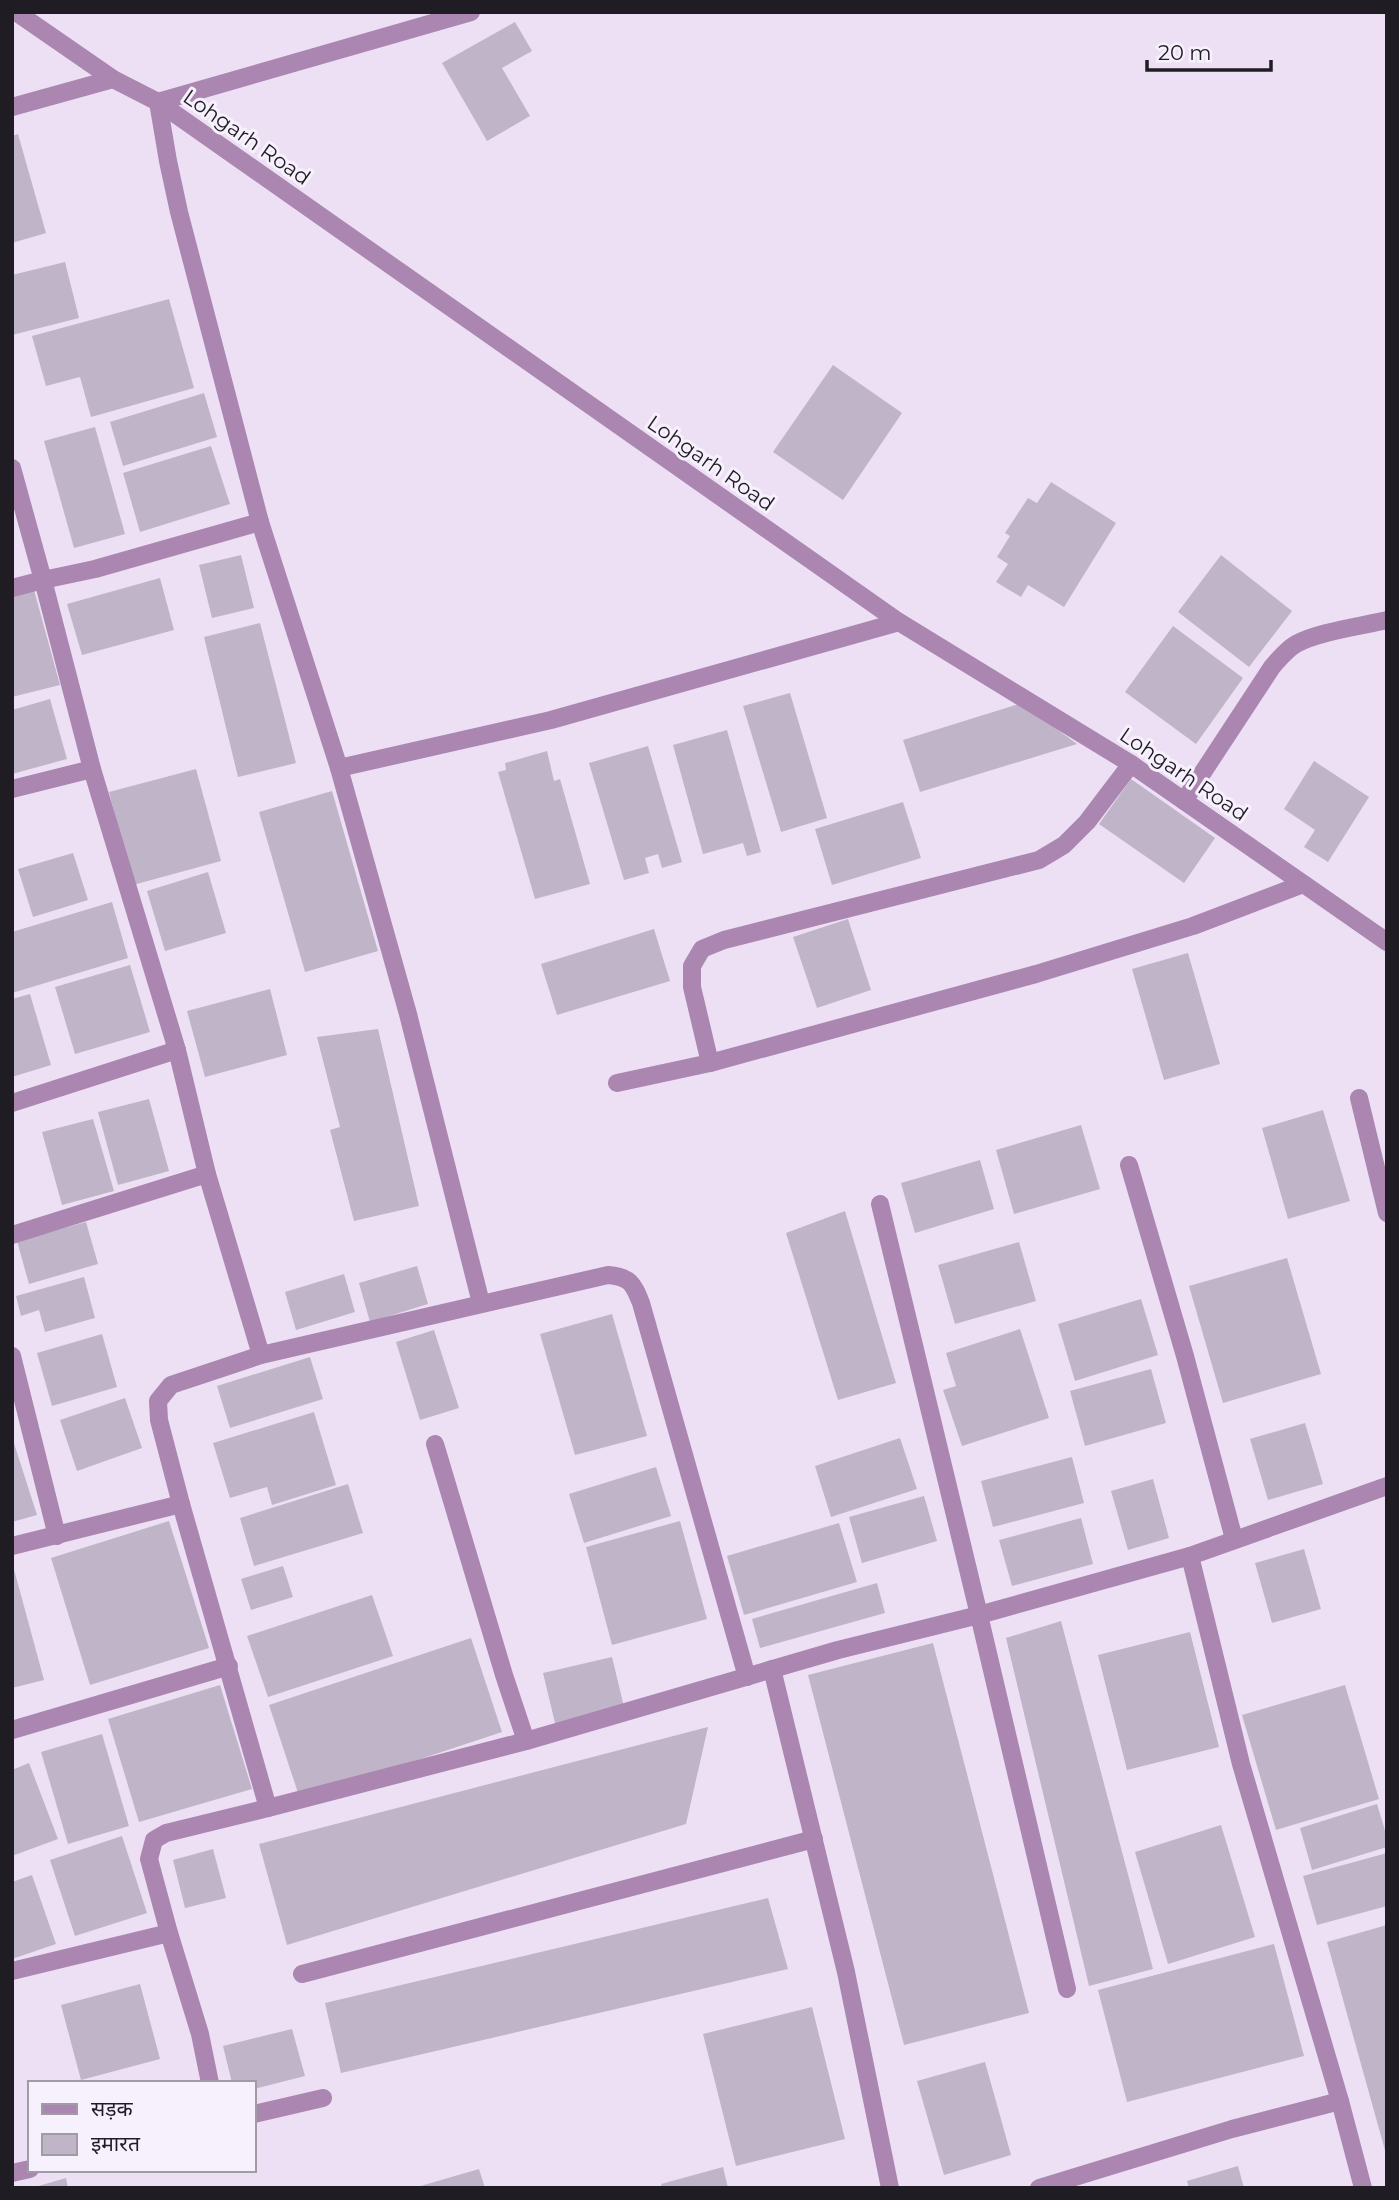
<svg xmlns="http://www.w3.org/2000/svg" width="1399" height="2200" font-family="Montserrat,'Noto Sans Devanagari',sans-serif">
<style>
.building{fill:#c0b4c8}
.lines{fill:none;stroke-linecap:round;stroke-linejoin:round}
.street{stroke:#aa86b0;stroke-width:18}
.labels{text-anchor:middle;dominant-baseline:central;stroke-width:6;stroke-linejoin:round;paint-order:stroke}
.street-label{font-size:21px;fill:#201c23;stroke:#f7f0fd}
</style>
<rect width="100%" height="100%" fill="#ede0f5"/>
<g class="building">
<path d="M 515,22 L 532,51 L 502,68 L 530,116 L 487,141 L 442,63 Z"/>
<path d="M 18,134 L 46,233 L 12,243 L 12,136 Z"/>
<path d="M 65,262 L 79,318 L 12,335 L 12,275 Z"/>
<path d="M 169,299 L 194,388 L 91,417 L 80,377 L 46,386 L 32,336 Z"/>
<path d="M 833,365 L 902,413 L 843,500 L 773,452 Z"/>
<path d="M 204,393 L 217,437 L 123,466 L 110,422 Z"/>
<path d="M 95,427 L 125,534 L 74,548 L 44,441 Z"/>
<path d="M 211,446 L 230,504 L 140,532 L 123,473 Z"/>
<path d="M 1051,482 L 1116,523 L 1064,607 L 1028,585 L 1021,597 L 996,582 L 1008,564 L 997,557 L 1010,536 L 1005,533 L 1028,498 L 1037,503 Z"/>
<path d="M 241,555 L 254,608 L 212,618 L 199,565 Z"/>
<path d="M 1221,555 L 1292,611 L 1249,667 L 1178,612 Z"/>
<path d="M 160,578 L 174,630 L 82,655 L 67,604 Z"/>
<path d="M 34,590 L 60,685 L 12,697 L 12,596 Z"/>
<path d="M 260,623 L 296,763 L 238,777 L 204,637 Z"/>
<path d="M 1173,626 L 1243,678 L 1196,744 L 1125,692 Z"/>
<path d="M 790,693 L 827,818 L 781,832 L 743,706 Z"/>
<path d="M 50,699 L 67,759 L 12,774 L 12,710 Z"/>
<path d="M 1022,703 L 1077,744 L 920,792 L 903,740 Z"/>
<path d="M 727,730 L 761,852 L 747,856 L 743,843 L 703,854 L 673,745 Z"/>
<path d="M 648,746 L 682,862 L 662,868 L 658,854 L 645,858 L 649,873 L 624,880 L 589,763 Z"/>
<path d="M 547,751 L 554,781 L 560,779 L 590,884 L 535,899 L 498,772 L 506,770 L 505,763 Z"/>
<path d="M 1314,761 L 1369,797 L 1328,862 L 1304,847 L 1315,830 L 1284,809 Z"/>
<path d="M 196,769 L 221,861 L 133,885 L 109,792 Z"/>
<path d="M 1131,779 L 1215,838 L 1184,883 L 1099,824 Z"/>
<path d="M 332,791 L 378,951 L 305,972 L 259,812 Z"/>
<path d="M 903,802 L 921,858 L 832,885 L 815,829 Z"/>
<path d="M 73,853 L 88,900 L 33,917 L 18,869 Z"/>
<path d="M 208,872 L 226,933 L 165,951 L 147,891 Z"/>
<path d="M 112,902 L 128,958 L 12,993 L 12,932 Z"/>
<path d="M 848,919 L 871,990 L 817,1008 L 793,937 Z"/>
<path d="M 654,929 L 670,981 L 557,1015 L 541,964 Z"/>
<path d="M 1188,953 L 1220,1064 L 1164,1080 L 1132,969 Z"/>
<path d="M 130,965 L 150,1032 L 75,1054 L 55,987 Z"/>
<path d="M 270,989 L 287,1055 L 205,1077 L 187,1011 Z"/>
<path d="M 30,994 L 51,1065 L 12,1077 L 12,999 Z"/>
<path d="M 378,1029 L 419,1206 L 354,1221 L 330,1130 L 340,1127 L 317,1037 Z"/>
<path d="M 149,1099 L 169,1171 L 118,1185 L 98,1112 Z"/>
<path d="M 1323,1110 L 1350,1201 L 1288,1219 L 1262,1128 Z"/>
<path d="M 93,1119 L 114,1191 L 62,1205 L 42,1132 Z"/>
<path d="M 1081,1125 L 1100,1189 L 1014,1214 L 996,1150 Z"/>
<path d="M 980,1160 L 994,1209 L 915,1233 L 901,1183 Z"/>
<path d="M 845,1211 L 896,1383 L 838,1400 L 786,1233 Z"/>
<path d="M 86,1222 L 98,1264 L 29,1284 L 17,1241 Z"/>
<path d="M 1019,1242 L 1036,1301 L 955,1324 L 938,1265 Z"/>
<path d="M 1287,1258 L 1321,1374 L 1223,1403 L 1189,1286 Z"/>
<path d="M 417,1266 L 428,1304 L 370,1322 L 359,1283 Z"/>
<path d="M 344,1274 L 355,1312 L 296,1330 L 285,1292 Z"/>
<path d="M 84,1277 L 95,1318 L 45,1332 L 39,1310 L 21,1316 L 16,1296 Z"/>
<path d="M 1141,1299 L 1158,1355 L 1075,1381 L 1058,1324 Z"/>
<path d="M 612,1314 L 647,1436 L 575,1455 L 540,1334 Z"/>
<path d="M 1020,1329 L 1049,1418 L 962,1446 L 943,1390 L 956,1386 L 946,1353 Z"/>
<path d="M 434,1330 L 459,1408 L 420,1420 L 396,1342 Z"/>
<path d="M 102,1334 L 117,1387 L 52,1406 L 37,1353 Z"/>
<path d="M 310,1357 L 323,1399 L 230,1428 L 217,1386 Z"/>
<path d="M 1151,1369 L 1166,1423 L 1085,1446 L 1070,1391 Z"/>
<path d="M 125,1398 L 142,1448 L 77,1471 L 60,1420 Z"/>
<path d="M 314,1412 L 336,1485 L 272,1505 L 267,1487 L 230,1498 L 213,1443 Z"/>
<path d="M 1305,1423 L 1323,1484 L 1268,1500 L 1250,1439 Z"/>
<path d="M 12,1437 L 37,1515 L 12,1522 Z"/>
<path d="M 900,1438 L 917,1489 L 831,1517 L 815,1466 Z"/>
<path d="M 1072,1457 L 1084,1503 L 993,1527 L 981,1481 Z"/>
<path d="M 656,1467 L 671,1516 L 584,1543 L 569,1494 Z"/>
<path d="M 1153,1479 L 1169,1538 L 1128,1550 L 1111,1491 Z"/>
<path d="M 348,1484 L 363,1533 L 254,1566 L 240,1518 Z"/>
<path d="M 924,1496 L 937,1541 L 862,1563 L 849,1517 Z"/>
<path d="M 1081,1518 L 1093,1564 L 1012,1586 L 999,1540 Z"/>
<path d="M 169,1521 L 209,1648 L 90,1685 L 51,1558 Z"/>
<path d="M 680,1521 L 707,1619 L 612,1645 L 586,1547 Z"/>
<path d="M 839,1523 L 857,1582 L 744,1615 L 727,1556 Z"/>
<path d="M 1304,1549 L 1321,1609 L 1272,1623 L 1255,1563 Z"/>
<path d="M 12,1562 L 44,1680 L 12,1688 Z"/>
<path d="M 283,1566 L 293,1597 L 251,1610 L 241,1579 Z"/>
<path d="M 877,1583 L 885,1613 L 760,1648 L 752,1619 Z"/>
<path d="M 372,1595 L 393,1656 L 268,1697 L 247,1636 Z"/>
<path d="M 1061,1621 L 1153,1969 L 1089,1986 L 1006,1638 Z"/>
<path d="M 1190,1632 L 1219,1747 L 1127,1770 L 1098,1655 Z"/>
<path d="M 471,1638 L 502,1732 L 300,1799 L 269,1705 Z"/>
<path d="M 933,1643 L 1029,2013 L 904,2045 L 808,1675 Z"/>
<path d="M 612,1657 L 625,1711 L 556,1727 L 543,1673 Z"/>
<path d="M 220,1685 L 252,1789 L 139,1822 L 108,1719 Z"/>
<path d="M 1345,1685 L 1379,1799 L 1276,1830 L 1242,1715 Z"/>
<path d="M 708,1727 L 686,1824 L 287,1945 L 259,1844 Z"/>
<path d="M 102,1734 L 129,1826 L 68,1844 L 41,1752 Z"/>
<path d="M 29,1763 L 58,1839 L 12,1856 L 12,1770 Z"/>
<path d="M 1377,1804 L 1387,1837 L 1387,1847 L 1312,1870 L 1300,1828 Z"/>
<path d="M 1221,1825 L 1255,1937 L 1168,1964 L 1135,1852 Z"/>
<path d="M 122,1836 L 147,1913 L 75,1936 L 50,1860 Z"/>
<path d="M 213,1849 L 226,1898 L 185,1908 L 173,1860 Z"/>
<path d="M 1387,1853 L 1387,1906 L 1317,1925 L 1303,1876 Z"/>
<path d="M 32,1875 L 56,1944 L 12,1959 L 12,1882 Z"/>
<path d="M 768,1898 L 788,1969 L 341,2073 L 325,2003 Z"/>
<path d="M 1387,1925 L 1387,2154 L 1386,2154 L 1327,1942 Z"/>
<path d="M 1274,1944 L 1304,2056 L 1127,2102 L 1098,1990 Z"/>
<path d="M 140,1984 L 160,2059 L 81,2080 L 61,2005 Z"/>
<path d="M 812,2007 L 845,2139 L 736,2166 L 703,2034 Z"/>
<path d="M 292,2029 L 305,2076 L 254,2089 L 254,2083 L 232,2083 L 223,2046 Z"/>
<path d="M 985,2062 L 1011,2155 L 944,2175 L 917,2081 Z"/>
<path d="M 1238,2166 L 1244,2188 L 1189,2188 L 1187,2181 Z"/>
<path d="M 723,2167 L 728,2188 L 662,2188 L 661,2184 Z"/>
<path d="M 479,2169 L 485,2188 L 417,2188 L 417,2187 Z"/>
<path d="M 66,2178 L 68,2188 L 35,2188 L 35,2187 Z"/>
</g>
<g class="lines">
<g class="street">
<path d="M 16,12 L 113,79 L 158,102 L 899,622 L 1131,764 L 1387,942"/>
<path d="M 471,12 L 158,102 L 168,161 L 179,212 L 260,522 L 339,768 L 408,1014 L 481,1303"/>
<path d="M 12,107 L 113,79"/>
<path d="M 12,468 L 43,580 L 12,588"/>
<path d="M 260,522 L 95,569 L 43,580 L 92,769 L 177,1050 L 207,1174 L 261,1355"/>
<path d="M 339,768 L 551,720 L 899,622"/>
<path d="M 12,789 L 92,769"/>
<path d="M 1184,801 L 1272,667 C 1279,659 1286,650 1296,644 C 1317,632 1362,626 1387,620"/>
<path d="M 710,1063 L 692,987 L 692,966 L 702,949 L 724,940 L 1039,860 L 1064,845 L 1087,822 L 1131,764"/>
<path d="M 617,1083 L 710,1063 L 1036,974 L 1193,926 L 1303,884"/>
<path d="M 1359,1098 L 1387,1213"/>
<path d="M 12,1103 L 177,1050"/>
<path d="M 1129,1165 L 1185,1356 L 1234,1539"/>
<path d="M 880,1204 L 979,1615 L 1067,1989"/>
<path d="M 12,1235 L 207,1174"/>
<path d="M 12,1356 L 57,1536"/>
<path d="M 435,1444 L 504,1675 L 526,1741"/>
<path d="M 12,1546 L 181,1504"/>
<path d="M 772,1669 L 846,1972 L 890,2188"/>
<path d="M 12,1730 L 229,1666"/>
<path d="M 268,1808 L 181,1504 L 159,1420 L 158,1401 L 171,1385 L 261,1355 L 608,1275 C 630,1277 633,1283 641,1303 L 747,1677"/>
<path d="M 12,1971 L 169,1933"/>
<path d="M 302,1974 L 814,1839"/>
<path d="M 210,2083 L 200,2034 L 169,1933 L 149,1859 L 154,1840 L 166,1833 L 268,1808 L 526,1741 L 838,1650 L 979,1615 L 1190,1556"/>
<path d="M 254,2114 L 323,2098"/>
<path d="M 12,2173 L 30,2169"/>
<path d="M 1039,2188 L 1232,2129 L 1340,2101"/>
<path d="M 1363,2188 L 1340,2101 L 1241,1764 L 1190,1556 L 1387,1486"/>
</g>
</g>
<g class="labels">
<g class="street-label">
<text transform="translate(247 137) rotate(35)">Lohgarh Road</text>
<text transform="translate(711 463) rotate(35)">Lohgarh Road</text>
<text transform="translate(1184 774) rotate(34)">Lohgarh Road</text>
</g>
</g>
<rect width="1399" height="2200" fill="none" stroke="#201c23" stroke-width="28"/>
<rect x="28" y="2081" width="228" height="91" fill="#f7f0fd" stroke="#a19ba6" stroke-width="2"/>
<rect x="42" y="2104" width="35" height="10" fill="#aa86b0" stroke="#a19ba6" stroke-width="2"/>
<text x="91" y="2116" font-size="21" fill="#201c23">सड़क</text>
<rect x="42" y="2134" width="35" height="21" fill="#c0b4c8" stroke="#a19ba6" stroke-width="2"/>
<text x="91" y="2151" font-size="21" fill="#201c23">इमारत</text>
<path d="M1147 60v10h124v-10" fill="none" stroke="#201c23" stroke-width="3.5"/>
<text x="1158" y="60" font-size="21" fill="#201c23" stroke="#f7f0fd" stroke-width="5" paint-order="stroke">20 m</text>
</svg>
